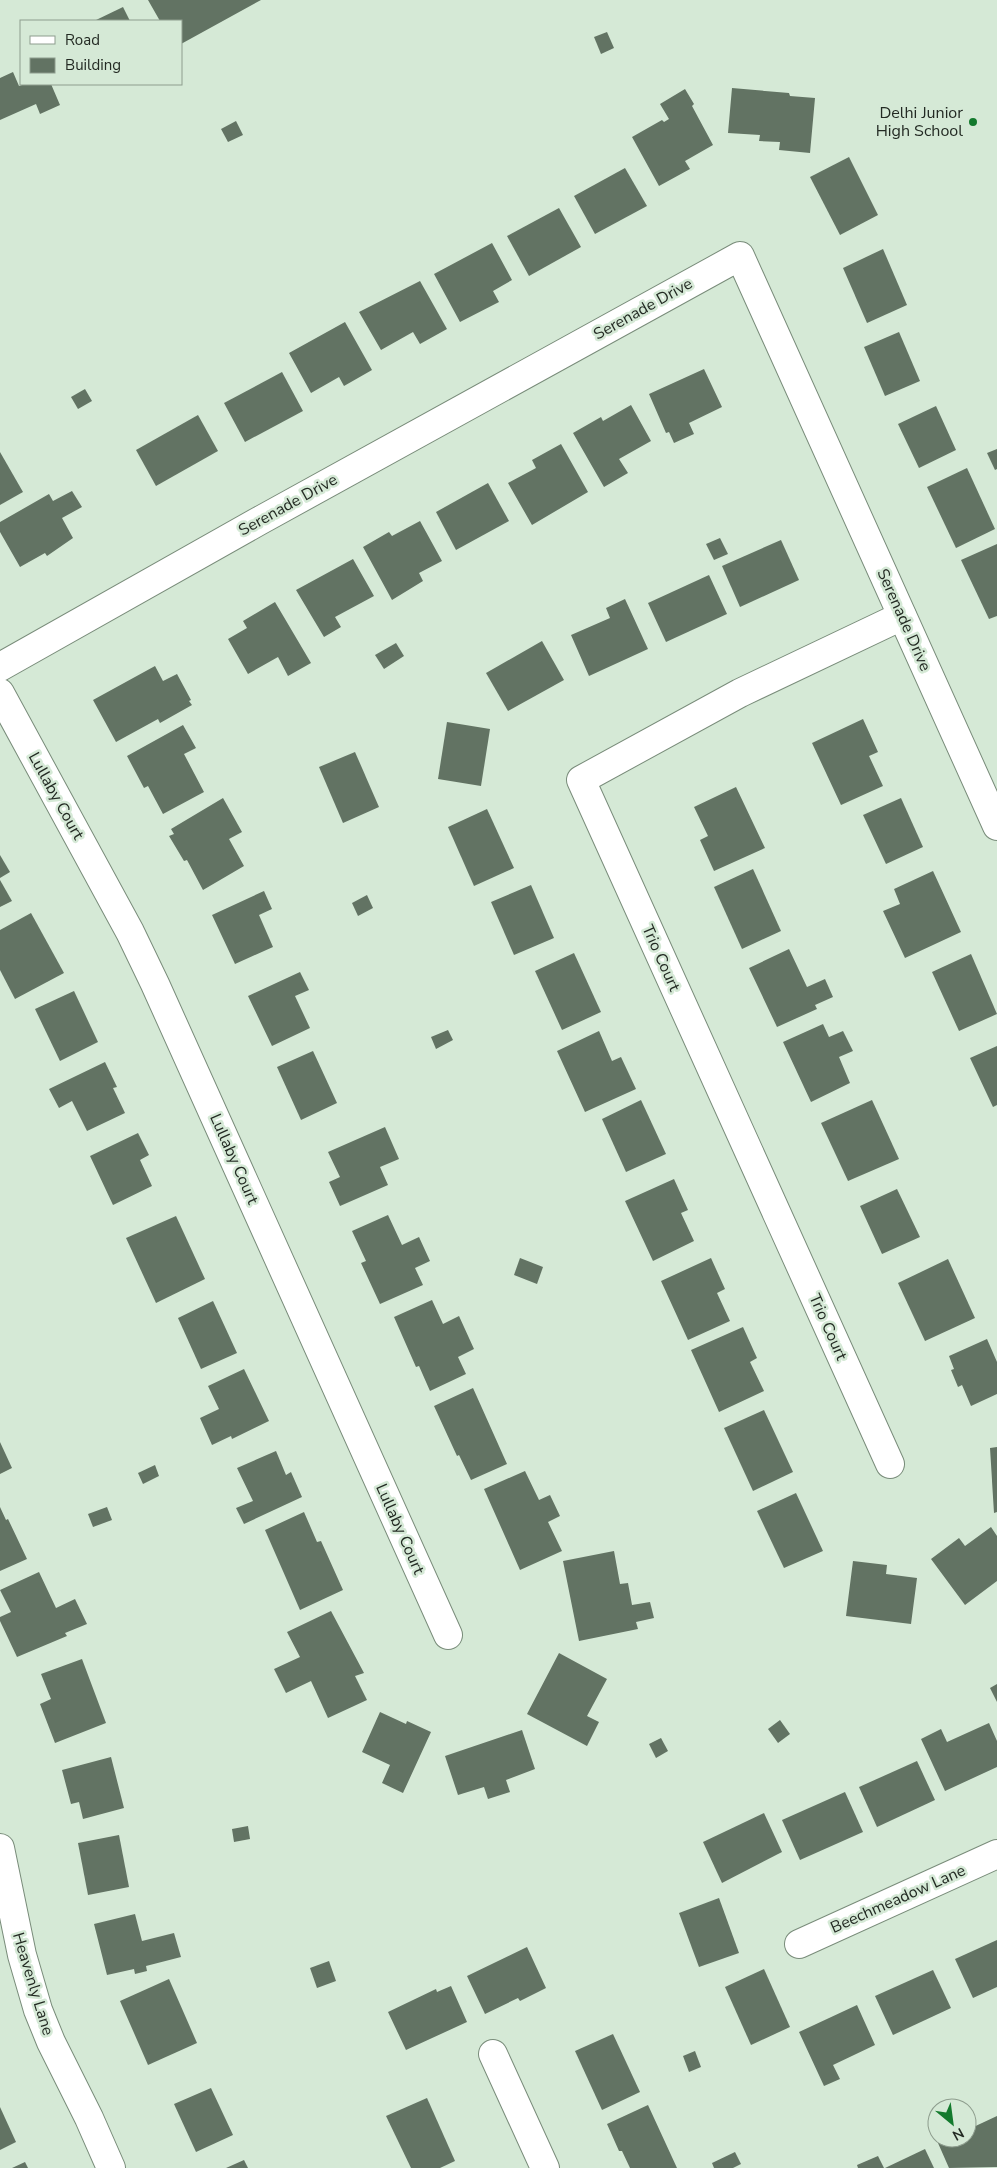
<svg xmlns="http://www.w3.org/2000/svg" width="997" height="2168" font-family="'Nunito Sans',sans-serif">
<style>
.building{fill:#627363}
.lines{fill:none;stroke-linecap:round;stroke-linejoin:round}
.minor-casing{stroke:#798c7a;stroke-width:30}
.minor{stroke:#fff;stroke-width:28}
.poi-dot{fill:#137a2d;stroke:#d5e9d6;stroke-width:2}
.labels{text-anchor:middle;dominant-baseline:central;stroke-width:5;stroke-linejoin:round;paint-order:stroke}
.poi-label{font-size:16px;fill:#232a23;stroke:#d5e9d6;text-anchor:end}
.street-label{font-size:16px;fill:#232a23;stroke:#d5e9d6}
</style>
<rect width="100%" height="100%" fill="#d5e9d6"/>
<g class="building">
<path d="M 148,0 L 261,0 L 181,44 L 181,21 L 160,21 Z"/>
<path d="M 123,7 L 130,21 L 94,21 Z"/>
<path d="M 607,32 L 614,48 L 601,54 L 594,37 Z"/>
<path d="M 13,72 L 19,86 L 25,84 L 51,84 L 60,105 L 40,114 L 36,104 L 0,120 L 0,78 Z"/>
<path d="M 732,88 L 789,93 L 790,96 L 815,98 L 810,153 L 779,150 L 780,142 L 759,141 L 760,135 L 728,133 Z"/>
<path d="M 685,89 L 694,104 L 692,106 L 713,145 L 685,161 L 690,169 L 659,186 L 632,137 L 662,120 L 664,122 L 669,119 L 660,104 Z"/>
<path d="M 236,121 L 243,135 L 228,142 L 221,129 Z"/>
<path d="M 849,157 L 878,215 L 840,235 L 810,177 Z"/>
<path d="M 625,168 L 647,206 L 595,234 L 574,196 Z"/>
<path d="M 559,208 L 581,247 L 529,276 L 507,236 Z"/>
<path d="M 492,243 L 512,280 L 493,291 L 499,302 L 460,322 L 434,274 Z"/>
<path d="M 883,249 L 907,305 L 867,323 L 843,268 Z"/>
<path d="M 420,281 L 447,329 L 420,344 L 413,332 L 381,350 L 359,312 Z"/>
<path d="M 345,322 L 372,370 L 344,386 L 339,377 L 311,393 L 289,353 Z"/>
<path d="M 899,332 L 920,381 L 885,396 L 864,347 Z"/>
<path d="M 704,369 L 722,407 L 689,423 L 694,434 L 674,443 L 669,432 L 666,433 L 649,394 Z"/>
<path d="M 282,372 L 303,411 L 245,442 L 224,403 Z"/>
<path d="M 85,389 L 92,401 L 78,409 L 71,397 Z"/>
<path d="M 631,405 L 651,441 L 619,459 L 628,473 L 604,487 L 573,433 L 601,417 L 603,421 Z"/>
<path d="M 936,406 L 956,450 L 919,468 L 898,424 Z"/>
<path d="M 198,415 L 218,451 L 156,486 L 136,450 Z"/>
<path d="M 561,444 L 588,492 L 532,525 L 508,483 L 536,468 L 532,460 Z"/>
<path d="M 997,449 L 997,469 L 995,470 L 987,453 Z"/>
<path d="M 0,452 L 23,492 L 0,505 Z"/>
<path d="M 967,468 L 995,529 L 956,548 L 927,487 Z"/>
<path d="M 488,483 L 509,521 L 456,550 L 436,512 Z"/>
<path d="M 72,491 L 82,507 L 62,518 L 73,538 L 47,556 L 45,553 L 20,567 L 0,532 L 0,522 L 49,494 L 53,501 Z"/>
<path d="M 420,521 L 442,561 L 419,573 L 423,581 L 392,600 L 363,547 L 389,532 L 392,536 Z"/>
<path d="M 720,538 L 728,554 L 714,560 L 706,544 Z"/>
<path d="M 781,540 L 799,580 L 740,607 L 722,566 Z"/>
<path d="M 997,544 L 997,616 L 989,619 L 961,560 Z"/>
<path d="M 353,559 L 374,596 L 335,617 L 341,627 L 324,637 L 296,590 Z"/>
<path d="M 709,575 L 727,614 L 666,642 L 648,603 Z"/>
<path d="M 625,599 L 648,649 L 589,676 L 571,635 L 610,618 L 606,608 Z"/>
<path d="M 275,602 L 311,663 L 288,676 L 278,657 L 248,674 L 228,639 L 247,628 L 243,621 Z"/>
<path d="M 542,641 L 564,680 L 508,711 L 486,673 Z"/>
<path d="M 396,643 L 404,656 L 384,669 L 375,655 Z"/>
<path d="M 155,666 L 163,681 L 177,674 L 191,700 L 189,701 L 192,705 L 160,723 L 158,719 L 116,742 L 93,700 Z"/>
<path d="M 863,719 L 878,752 L 869,756 L 883,786 L 841,805 L 812,743 Z"/>
<path d="M 447,722 L 490,729 L 481,786 L 438,779 Z"/>
<path d="M 183,725 L 196,748 L 184,754 L 204,792 L 163,814 L 148,786 L 144,788 L 127,756 Z"/>
<path d="M 355,752 L 379,807 L 343,823 L 319,767 Z"/>
<path d="M 736,787 L 765,848 L 714,871 L 700,840 L 708,836 L 694,807 Z"/>
<path d="M 223,798 L 242,832 L 229,839 L 244,866 L 203,890 L 187,860 L 184,861 L 169,836 L 174,834 L 171,829 Z"/>
<path d="M 901,798 L 923,847 L 886,864 L 863,815 Z"/>
<path d="M 487,809 L 514,868 L 474,886 L 448,827 Z"/>
<path d="M 0,855 L 10,872 L 0,878 Z"/>
<path d="M 753,869 L 781,931 L 742,949 L 714,887 Z"/>
<path d="M 933,871 L 961,932 L 905,958 L 883,911 L 900,904 L 894,889 Z"/>
<path d="M 0,880 L 12,901 L 0,907 Z"/>
<path d="M 531,885 L 554,938 L 514,955 L 491,902 Z"/>
<path d="M 264,891 L 272,909 L 259,915 L 273,947 L 235,964 L 212,915 Z"/>
<path d="M 367,895 L 373,908 L 358,916 L 352,903 Z"/>
<path d="M 31,913 L 64,973 L 15,999 L 0,970 L 0,930 Z"/>
<path d="M 789,949 L 807,987 L 825,979 L 833,997 L 815,1005 L 817,1009 L 777,1027 L 749,968 Z"/>
<path d="M 574,953 L 601,1012 L 562,1030 L 535,971 Z"/>
<path d="M 971,954 L 997,1014 L 959,1031 L 932,972 Z"/>
<path d="M 300,972 L 309,990 L 295,996 L 310,1028 L 272,1046 L 248,996 Z"/>
<path d="M 74,991 L 98,1042 L 60,1061 L 35,1009 Z"/>
<path d="M 823,1024 L 829,1037 L 843,1031 L 853,1051 L 839,1057 L 850,1083 L 811,1102 L 783,1042 Z"/>
<path d="M 448,1030 L 453,1040 L 436,1049 L 431,1037 Z"/>
<path d="M 599,1031 L 612,1061 L 621,1057 L 636,1089 L 585,1112 L 557,1051 Z"/>
<path d="M 997,1046 L 997,1105 L 993,1107 L 970,1058 Z"/>
<path d="M 313,1051 L 337,1103 L 301,1120 L 277,1067 Z"/>
<path d="M 105,1062 L 117,1087 L 113,1088 L 125,1113 L 87,1131 L 72,1101 L 59,1108 L 49,1089 Z"/>
<path d="M 641,1100 L 666,1154 L 626,1172 L 602,1119 Z"/>
<path d="M 872,1100 L 899,1159 L 848,1181 L 821,1123 Z"/>
<path d="M 385,1127 L 399,1159 L 380,1167 L 388,1185 L 340,1206 L 329,1182 L 340,1177 L 328,1152 Z"/>
<path d="M 138,1133 L 149,1155 L 140,1160 L 152,1186 L 113,1205 L 90,1156 Z"/>
<path d="M 674,1179 L 688,1210 L 681,1213 L 694,1241 L 653,1261 L 625,1201 Z"/>
<path d="M 897,1189 L 920,1237 L 882,1254 L 860,1206 Z"/>
<path d="M 388,1215 L 402,1245 L 419,1237 L 430,1261 L 415,1268 L 423,1285 L 380,1304 L 361,1263 L 366,1261 L 352,1231 Z"/>
<path d="M 176,1216 L 205,1279 L 156,1303 L 126,1238 Z"/>
<path d="M 520,1258 L 543,1267 L 537,1284 L 514,1275 Z"/>
<path d="M 711,1258 L 725,1289 L 717,1293 L 730,1321 L 688,1340 L 661,1281 Z"/>
<path d="M 948,1259 L 975,1318 L 925,1341 L 898,1283 Z"/>
<path d="M 432,1300 L 443,1324 L 459,1316 L 474,1349 L 458,1357 L 466,1374 L 430,1391 L 419,1366 L 416,1367 L 394,1317 Z"/>
<path d="M 213,1301 L 237,1353 L 201,1369 L 178,1318 Z"/>
<path d="M 743,1327 L 757,1358 L 750,1362 L 764,1391 L 719,1412 L 691,1350 Z"/>
<path d="M 987,1339 L 997,1362 L 997,1394 L 971,1406 L 962,1385 L 958,1387 L 951,1370 L 954,1369 L 949,1356 Z"/>
<path d="M 244,1369 L 269,1421 L 232,1439 L 231,1436 L 212,1445 L 200,1418 L 219,1409 L 208,1386 Z"/>
<path d="M 473,1388 L 507,1464 L 471,1480 L 459,1455 L 457,1456 L 434,1406 Z"/>
<path d="M 764,1410 L 793,1472 L 753,1491 L 724,1428 Z"/>
<path d="M 0,1442 L 12,1468 L 0,1474 Z"/>
<path d="M 997,1447 L 997,1512 L 994,1513 L 990,1448 Z"/>
<path d="M 276,1451 L 286,1475 L 291,1472 L 302,1497 L 244,1524 L 236,1508 L 253,1501 L 237,1468 Z"/>
<path d="M 155,1465 L 159,1476 L 143,1484 L 138,1473 Z"/>
<path d="M 525,1471 L 539,1500 L 550,1495 L 560,1516 L 548,1522 L 562,1551 L 520,1570 L 484,1489 Z"/>
<path d="M 796,1493 L 823,1551 L 784,1568 L 757,1511 Z"/>
<path d="M 0,1507 L 6,1520 L 8,1519 L 27,1559 L 0,1571 Z"/>
<path d="M 107,1507 L 112,1520 L 93,1527 L 88,1514 Z"/>
<path d="M 304,1512 L 317,1542 L 321,1541 L 343,1590 L 300,1610 L 265,1530 Z"/>
<path d="M 991,1527 L 997,1536 L 997,1581 L 965,1605 L 931,1559 L 959,1538 L 965,1546 Z"/>
<path d="M 614,1551 L 620,1584 L 628,1583 L 632,1605 L 650,1602 L 654,1618 L 636,1622 L 638,1629 L 579,1641 L 563,1561 Z"/>
<path d="M 853,1561 L 887,1565 L 886,1574 L 917,1578 L 911,1624 L 846,1616 Z"/>
<path d="M 39,1572 L 56,1608 L 75,1599 L 87,1624 L 65,1633 L 67,1636 L 17,1657 L 0,1621 L 0,1617 L 11,1612 L 0,1590 Z"/>
<path d="M 331,1611 L 364,1673 L 355,1676 L 367,1700 L 328,1718 L 311,1681 L 286,1693 L 274,1669 L 300,1657 L 287,1632 Z"/>
<path d="M 559,1653 L 607,1679 L 587,1716 L 599,1722 L 587,1746 L 527,1714 Z"/>
<path d="M 82,1659 L 106,1723 L 55,1743 L 40,1704 L 51,1699 L 41,1674 Z"/>
<path d="M 997,1684 L 997,1702 L 990,1688 Z"/>
<path d="M 380,1712 L 406,1724 L 407,1721 L 431,1732 L 403,1793 L 382,1783 L 390,1765 L 362,1752 Z"/>
<path d="M 780,1720 L 790,1734 L 778,1743 L 768,1729 Z"/>
<path d="M 989,1723 L 997,1741 L 997,1767 L 945,1791 L 921,1739 L 941,1729 L 947,1742 Z"/>
<path d="M 522,1730 L 535,1769 L 506,1780 L 510,1792 L 488,1799 L 484,1787 L 458,1795 L 445,1756 Z"/>
<path d="M 661,1738 L 668,1751 L 656,1758 L 649,1744 Z"/>
<path d="M 111,1757 L 124,1808 L 83,1819 L 79,1802 L 71,1804 L 62,1770 Z"/>
<path d="M 917,1761 L 935,1800 L 877,1827 L 859,1787 Z"/>
<path d="M 845,1792 L 863,1832 L 800,1860 L 782,1820 Z"/>
<path d="M 764,1813 L 782,1852 L 722,1883 L 703,1842 Z"/>
<path d="M 248,1826 L 250,1839 L 234,1842 L 232,1829 Z"/>
<path d="M 119,1835 L 129,1887 L 88,1895 L 78,1843 Z"/>
<path d="M 719,1898 L 739,1953 L 699,1967 L 679,1913 Z"/>
<path d="M 135,1914 L 142,1941 L 174,1933 L 181,1957 L 146,1966 L 147,1971 L 135,1974 L 134,1969 L 107,1975 L 94,1924 Z"/>
<path d="M 997,1940 L 997,1987 L 973,1998 L 955,1959 Z"/>
<path d="M 527,1947 L 546,1988 L 520,2001 L 518,1998 L 485,2014 L 467,1976 Z"/>
<path d="M 329,1961 L 336,1981 L 317,1988 L 310,1968 Z"/>
<path d="M 764,1969 L 790,2027 L 751,2045 L 725,1987 Z"/>
<path d="M 933,1970 L 951,2008 L 893,2035 L 875,1996 Z"/>
<path d="M 169,1979 L 197,2043 L 148,2065 L 120,2001 Z"/>
<path d="M 451,1986 L 467,2022 L 406,2050 L 388,2012 L 436,1989 L 437,1992 Z"/>
<path d="M 857,2005 L 875,2045 L 833,2065 L 840,2079 L 824,2086 L 799,2032 Z"/>
<path d="M 613,2034 L 640,2092 L 602,2110 L 575,2051 Z"/>
<path d="M 695,2051 L 701,2067 L 689,2072 L 683,2056 Z"/>
<path d="M 211,2088 L 233,2135 L 196,2152 L 174,2104 Z"/>
<path d="M 427,2098 L 455,2161 L 440,2168 L 411,2168 L 386,2116 Z"/>
<path d="M 648,2105 L 677,2168 L 630,2168 L 622,2151 L 619,2151 L 607,2124 Z"/>
<path d="M 0,2107 L 16,2142 L 0,2150 Z"/>
<path d="M 997,2116 L 997,2167 L 949,2168 L 938,2143 L 950,2138 L 967,2138 L 967,2130 Z"/>
<path d="M 925,2149 L 934,2168 L 885,2168 Z"/>
<path d="M 735,2152 L 741,2164 L 733,2168 L 714,2168 L 712,2163 Z"/>
<path d="M 878,2156 L 884,2168 L 858,2168 L 857,2165 Z"/>
<path d="M 244,2160 L 248,2168 L 226,2168 Z"/>
<path d="M 25,2162 L 28,2168 L 12,2168 Z"/>
</g>
<g class="lines">
<defs>
<g id="minor">
<path d="M 0,667 L 259,521 L 740,256 L 997,826"/>
<path d="M 0,693 L 130,932 L 155,984 L 448,1635"/>
<path d="M 890,1464 L 581,780 L 740,693 L 902,616"/>
<path d="M 0,1848 L 22,1955 L 38,2010 L 51,2042 L 89,2118 L 111,2168"/>
<path d="M 799,1944 L 997,1854"/>
<path d="M 493,2054 L 545,2168"/>
</g>
</defs>
<use href="#minor" class="minor-casing"/>
<use href="#minor" class="minor"/>
</g>
<circle class="poi-dot" cx="973" cy="122" r="5"/>
<g class="labels">
<g class="poi-label">
<text x="963" y="113">Delhi Junior<tspan x="963" dy="18">High School</tspan></text>
</g>
<g class="street-label">
<text transform="translate(643 309) rotate(-29)">Serenade Drive</text>
<text transform="translate(288 505) rotate(-29)">Serenade Drive</text>
<text transform="translate(904 620) rotate(66)">Serenade Drive</text>
<text transform="translate(56 796) rotate(61)">Lullaby Court</text>
<text transform="translate(661 958) rotate(66)">Trio Court</text>
<text transform="translate(234 1159) rotate(66)">Lullaby Court</text>
<text transform="translate(828 1327) rotate(66)">Trio Court</text>
<text transform="translate(400 1529) rotate(66)">Lullaby Court</text>
<text transform="translate(898 1899) rotate(-24)">Beechmeadow Lane</text>
<text transform="translate(33 1984) rotate(73)">Heavenly Lane</text>
</g>
</g>
<rect x="20" y="20" width="162" height="65" fill="#d5e9d6" stroke="#8e9d8e"/>
<rect x="30" y="36" width="25" height="8" fill="#ffffff" stroke="#8e9d8e"/>
<text x="65" y="45" font-size="15" fill="#232a23">Road</text>
<rect x="30" y="58" width="25" height="15" fill="#627363" stroke="#8e9d8e"/>
<text x="65" y="70" font-size="15" fill="#232a23">Building</text>
<g transform="translate(952 2123) rotate(151)"><circle r="24" fill="#d5e9d6" stroke="#8e9d8e"/>
<path d="M0-4L9 19L0 12L-9 19Z" fill="#137a2d"/>
<text y="-8" font-size="14" font-weight="bold" text-anchor="middle" fill="#232a23">N</text>
</g>
</svg>
